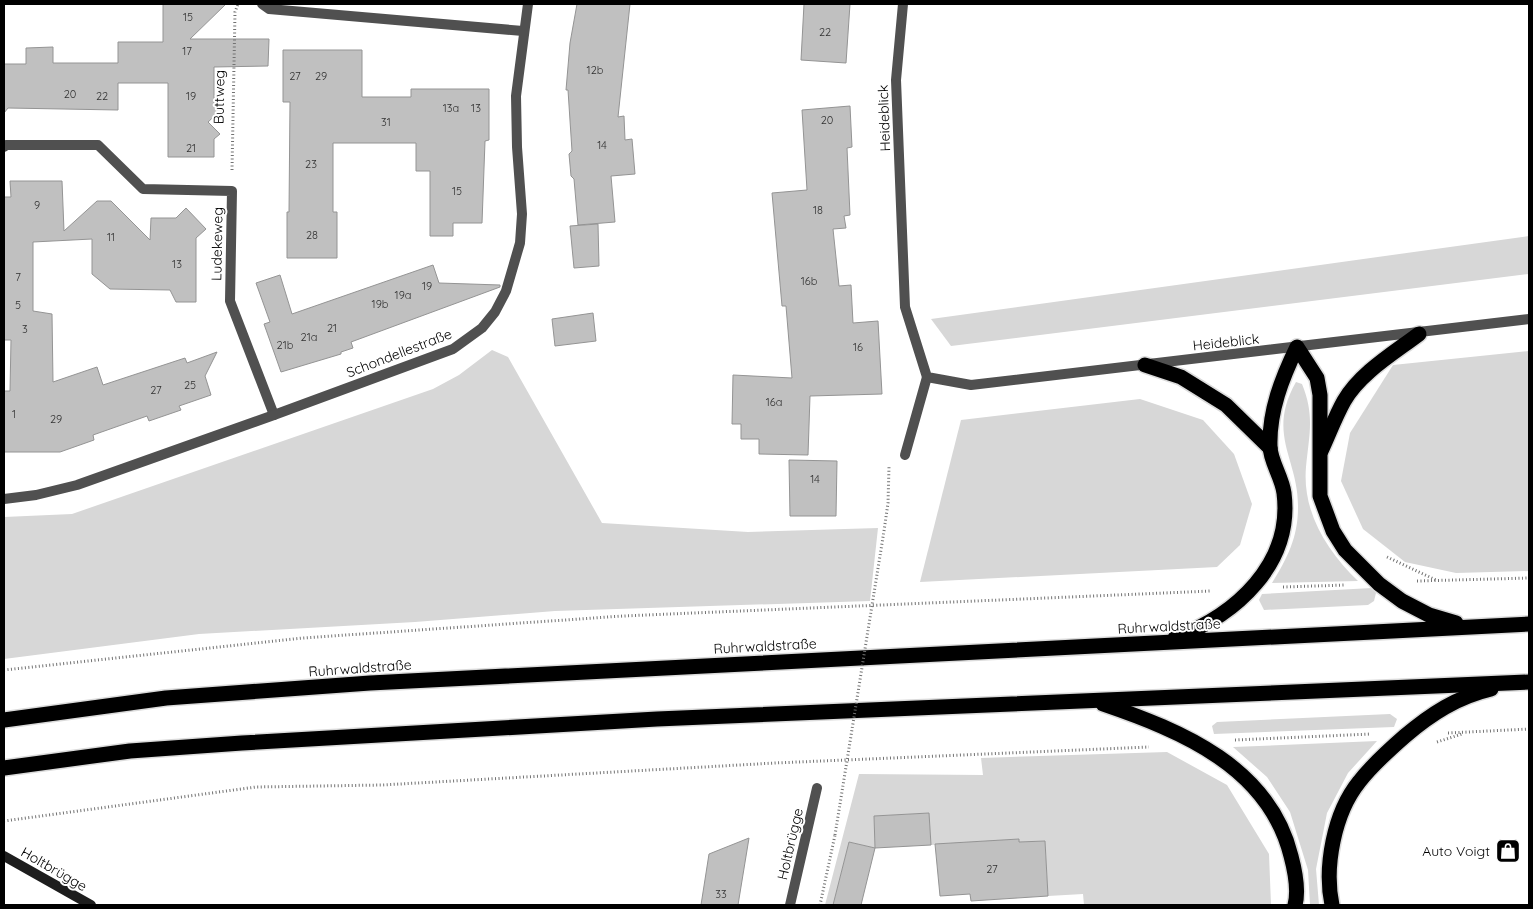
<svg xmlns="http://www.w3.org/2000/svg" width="1533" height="909" font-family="Quicksand,sans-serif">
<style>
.green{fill:#d7d7d7}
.building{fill:#c0c0c0;stroke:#949494}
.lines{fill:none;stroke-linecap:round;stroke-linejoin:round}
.highway-casing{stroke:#dbdbdb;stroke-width:18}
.path{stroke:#727272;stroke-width:3;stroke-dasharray:1 2.5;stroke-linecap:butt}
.lane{stroke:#505050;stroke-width:10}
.street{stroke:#505050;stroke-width:10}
.secondary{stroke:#1d1d1d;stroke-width:10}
.highway{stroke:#000;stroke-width:15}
.path-bridge{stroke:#727272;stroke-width:3;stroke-dasharray:1 2.5;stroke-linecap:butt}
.labels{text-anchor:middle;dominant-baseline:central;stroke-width:4;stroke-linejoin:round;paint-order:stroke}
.number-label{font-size:11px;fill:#303030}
.street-label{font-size:14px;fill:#000;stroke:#fff}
.poi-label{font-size:14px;fill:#000;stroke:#fff;text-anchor:end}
</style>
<rect width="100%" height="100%" fill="#fff"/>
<g class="green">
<path d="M 1529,236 L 1529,274 L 951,346 L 931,319 Z"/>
<path d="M 492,350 L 508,357 L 602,523 L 748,532 L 878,528 L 870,601 L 555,611 L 415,622 L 199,634 L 4,659 L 4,517 L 72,514 L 433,389 L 459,375 Z"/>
<path d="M 1529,351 L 1529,571 L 1456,573 L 1405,562 L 1363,529 L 1341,481 L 1350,433 L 1393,365 Z"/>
<path d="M 1296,382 L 1302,384 C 1315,416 1309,435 1306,467 C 1302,512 1327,551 1358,581 L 1272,583 C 1287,559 1298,537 1298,508 C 1299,459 1266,435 1296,382 Z"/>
<path d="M 1140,399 L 1203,420 L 1234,454 L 1252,504 L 1240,545 L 1217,567 L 920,582 L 961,420 Z"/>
<path d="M 1372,588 L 1376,593 L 1374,601 L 1368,605 L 1264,610 L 1259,600 L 1262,594 Z"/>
<path d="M 1390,714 L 1397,719 L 1394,727 L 1214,734 L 1212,726 L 1217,722 Z"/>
<path d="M 1377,741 L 1348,773 L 1327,813 L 1316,869 L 1319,905 L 1310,905 L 1308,870 L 1290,812 L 1267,777 L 1233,747 Z"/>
<path d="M 1167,752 L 1227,785 L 1269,854 L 1271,905 L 1084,905 L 1083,894 L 1048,896 L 1045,841 L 1019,842 L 1019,839 L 931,845 L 929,813 L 874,816 L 875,848 L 849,842 L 833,905 L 825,905 L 859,774 L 983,775 L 981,758 Z"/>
</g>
<g class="building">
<path d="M 163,4 L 226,4 L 190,39 L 269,39 L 268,66 L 214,67 L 214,105 L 220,111 L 208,122 L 220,134 L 214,139 L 214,157 L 168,157 L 168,83 L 118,83 L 118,110 L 8,108 L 4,113 L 4,64 L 26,64 L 26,48 L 53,47 L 53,63 L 118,63 L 118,42 L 163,42 Z"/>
<path d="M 577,4 L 630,4 L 618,117 L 624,116 L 625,140 L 632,139 L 635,174 L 611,176 L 615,222 L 578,225 L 574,179 L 571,176 L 569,154 L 572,151 L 568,90 L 566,90 L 570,43 Z"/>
<path d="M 804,4 L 850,4 L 846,63 L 801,60 Z"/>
<path d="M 283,50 L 362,50 L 362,97 L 411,97 L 411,89 L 489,89 L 489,140 L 485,141 L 482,223 L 453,223 L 453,236 L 430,236 L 430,171 L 416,171 L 416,143 L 333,143 L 333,212 L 337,212 L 337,258 L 287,258 L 287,212 L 289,212 L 290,102 L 283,102 Z"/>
<path d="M 850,106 L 852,147 L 847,148 L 850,215 L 844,216 L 846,228 L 833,229 L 839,286 L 851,285 L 853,323 L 878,321 L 882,394 L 810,396 L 808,455 L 759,454 L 759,439 L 741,439 L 741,424 L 732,424 L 733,375 L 792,378 L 786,306 L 782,306 L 772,193 L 807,190 L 802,110 Z"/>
<path d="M 10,181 L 62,181 L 64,231 L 97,201 L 111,201 L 150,240 L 151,218 L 176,218 L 186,208 L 206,229 L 196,238 L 196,302 L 176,302 L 170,290 L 110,289 L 92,274 L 92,239 L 33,242 L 33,311 L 52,314 L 53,382 L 97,367 L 103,385 L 185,358 L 187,363 L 217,352 L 205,376 L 211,395 L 179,406 L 181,410 L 149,421 L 147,416 L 93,435 L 94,440 L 60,452 L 4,452 L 4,391 L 10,391 L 11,340 L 4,340 L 4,197 L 11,197 Z"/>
<path d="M 598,224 L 599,266 L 574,268 L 570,226 Z"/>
<path d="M 433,265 L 439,283 L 500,285 L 500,287 L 351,342 L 353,348 L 341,352 L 341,354 L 281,372 L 264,324 L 270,322 L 256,283 L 280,275 L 292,314 Z"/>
<path d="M 593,313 L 596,341 L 555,346 L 552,319 Z"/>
<path d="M 789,460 L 837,461 L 836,516 L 790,516 Z"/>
<path d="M 929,813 L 931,845 L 875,848 L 874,816 Z"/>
<path d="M 749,838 L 738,905 L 701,905 L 709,854 Z"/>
<path d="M 1019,839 L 1019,842 L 1045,841 L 1048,896 L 971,901 L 970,894 L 940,896 L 935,844 Z"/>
<path d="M 849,842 L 875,848 L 861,905 L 833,905 Z"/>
</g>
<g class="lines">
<defs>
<g id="highway">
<path d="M 1145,365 L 1181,377 L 1226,405 L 1270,448"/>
<path d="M 1321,451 C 1329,434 1335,417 1344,401 C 1360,373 1394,353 1419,334"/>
<path d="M 1175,638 C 1236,615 1293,564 1284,493 C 1282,477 1270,461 1270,446 C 1269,411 1282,378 1297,347 L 1317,378 L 1320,395 L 1320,496 L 1333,531 L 1345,550 L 1379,584 L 1402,601 L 1429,615 L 1456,623"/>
<path d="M 1103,704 C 1182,731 1269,767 1291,856 C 1295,871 1299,890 1295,905"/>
<path d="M 4,720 L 166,698 L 370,683 L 1529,624"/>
<path d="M 4,768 L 130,751 L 242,743 L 657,719 L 1529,682"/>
<path d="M 1332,905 C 1324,867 1334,813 1359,782 C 1372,765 1389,750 1405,736 C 1431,714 1457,697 1491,689"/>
</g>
</defs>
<use href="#highway" class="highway-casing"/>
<g class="path">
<path d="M 232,170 L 235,12 L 238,4"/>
<path d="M 884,531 L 888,503 L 889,467"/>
<path d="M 1387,557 L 1436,580"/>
<path d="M 1417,581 L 1529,578"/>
<path d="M 1283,587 L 1346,585"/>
<path d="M 4,670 L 303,638 L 623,616 L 1211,591"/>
<path d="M 1448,733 L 1529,729"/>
<path d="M 1235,740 L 1371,734"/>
<path d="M 1437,742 L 1462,734"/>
<path d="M 4,821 L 256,787 L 382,785 L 775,763 L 1149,747"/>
<path d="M 820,905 L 835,835"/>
</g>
<path class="lane" d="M 905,455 L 927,377"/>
<g class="street">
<path d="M 262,4 L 269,9 L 523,31"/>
<path d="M 903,4 L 896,80 L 905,307 L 927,377 L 971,385 L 1529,319"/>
<path d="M 4,147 L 6,145 L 98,145 L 143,189 L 232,191 L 230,301 L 274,415"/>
<path d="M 4,499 L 36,495 L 77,485 L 274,415 L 453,349 L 482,328 L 495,312 L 506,291 L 520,243 L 522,214 L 517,147 L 516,96 L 528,4"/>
<path d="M 790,905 L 817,788"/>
</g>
<path class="secondary" d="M 4,856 L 91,905"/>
<use href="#highway" class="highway"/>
<path class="path-bridge" d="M 835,835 L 884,531"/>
</g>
<defs>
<symbol id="shop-square" viewBox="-11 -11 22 22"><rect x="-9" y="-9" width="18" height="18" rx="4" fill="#000" stroke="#fff"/><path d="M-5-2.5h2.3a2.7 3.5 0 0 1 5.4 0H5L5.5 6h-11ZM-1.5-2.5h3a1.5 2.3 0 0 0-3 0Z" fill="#fff"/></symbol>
</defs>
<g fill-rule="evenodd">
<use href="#shop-square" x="1494" y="837" width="28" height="28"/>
</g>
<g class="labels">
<g class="number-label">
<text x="188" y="17">15</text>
<text x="825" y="32">22</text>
<text x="187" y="51">17</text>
<text x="595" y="70">12b</text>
<text x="295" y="76">27</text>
<text x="321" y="76">29</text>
<text x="70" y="94">20</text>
<text x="102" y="96">22</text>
<text x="191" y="96">19</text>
<text x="451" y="108">13a</text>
<text x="476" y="108">13</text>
<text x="827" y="120">20</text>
<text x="386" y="122">31</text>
<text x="602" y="145">14</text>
<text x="191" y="148">21</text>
<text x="311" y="164">23</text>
<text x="457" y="191">15</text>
<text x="37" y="205">9</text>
<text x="818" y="210">18</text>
<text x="312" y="235">28</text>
<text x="111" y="237">11</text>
<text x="177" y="264">13</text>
<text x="18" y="277">7</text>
<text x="809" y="281">16b</text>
<text x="427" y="286">19</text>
<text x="403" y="295">19a</text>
<text x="380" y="304">19b</text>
<text x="18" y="305">5</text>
<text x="332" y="328">21</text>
<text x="25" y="329">3</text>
<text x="309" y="337">21a</text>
<text x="285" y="345">21b</text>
<text x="858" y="347">16</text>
<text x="190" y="385">25</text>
<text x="156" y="390">27</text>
<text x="774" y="402">16a</text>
<text x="14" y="414">1</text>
<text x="56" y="419">29</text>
<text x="815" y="479">14</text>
<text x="992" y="869">27</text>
<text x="721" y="894">33</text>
</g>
<g class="street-label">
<text transform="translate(219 97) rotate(-89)">Buttweg</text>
<text transform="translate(884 118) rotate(-92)">Heideblick</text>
<text transform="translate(217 244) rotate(-89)">Ludekeweg</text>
<text transform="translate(1226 342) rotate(-6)">Heideblick</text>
<text transform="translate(399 353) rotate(-21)">Schondellestraße</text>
<text transform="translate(1169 626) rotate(-3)">Ruhrwaldstraße</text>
<text transform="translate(765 646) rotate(-3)">Ruhrwaldstraße</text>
<text transform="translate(360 668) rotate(-4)">Ruhrwaldstraße</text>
<text transform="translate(790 844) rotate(-77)">Holtbrügge</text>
<text transform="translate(54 869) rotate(30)">Holtbrügge</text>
</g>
<g class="poi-label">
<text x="1490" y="851">Auto Voigt</text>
</g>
</g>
<rect width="1533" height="909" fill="none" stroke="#000000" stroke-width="10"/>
</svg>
